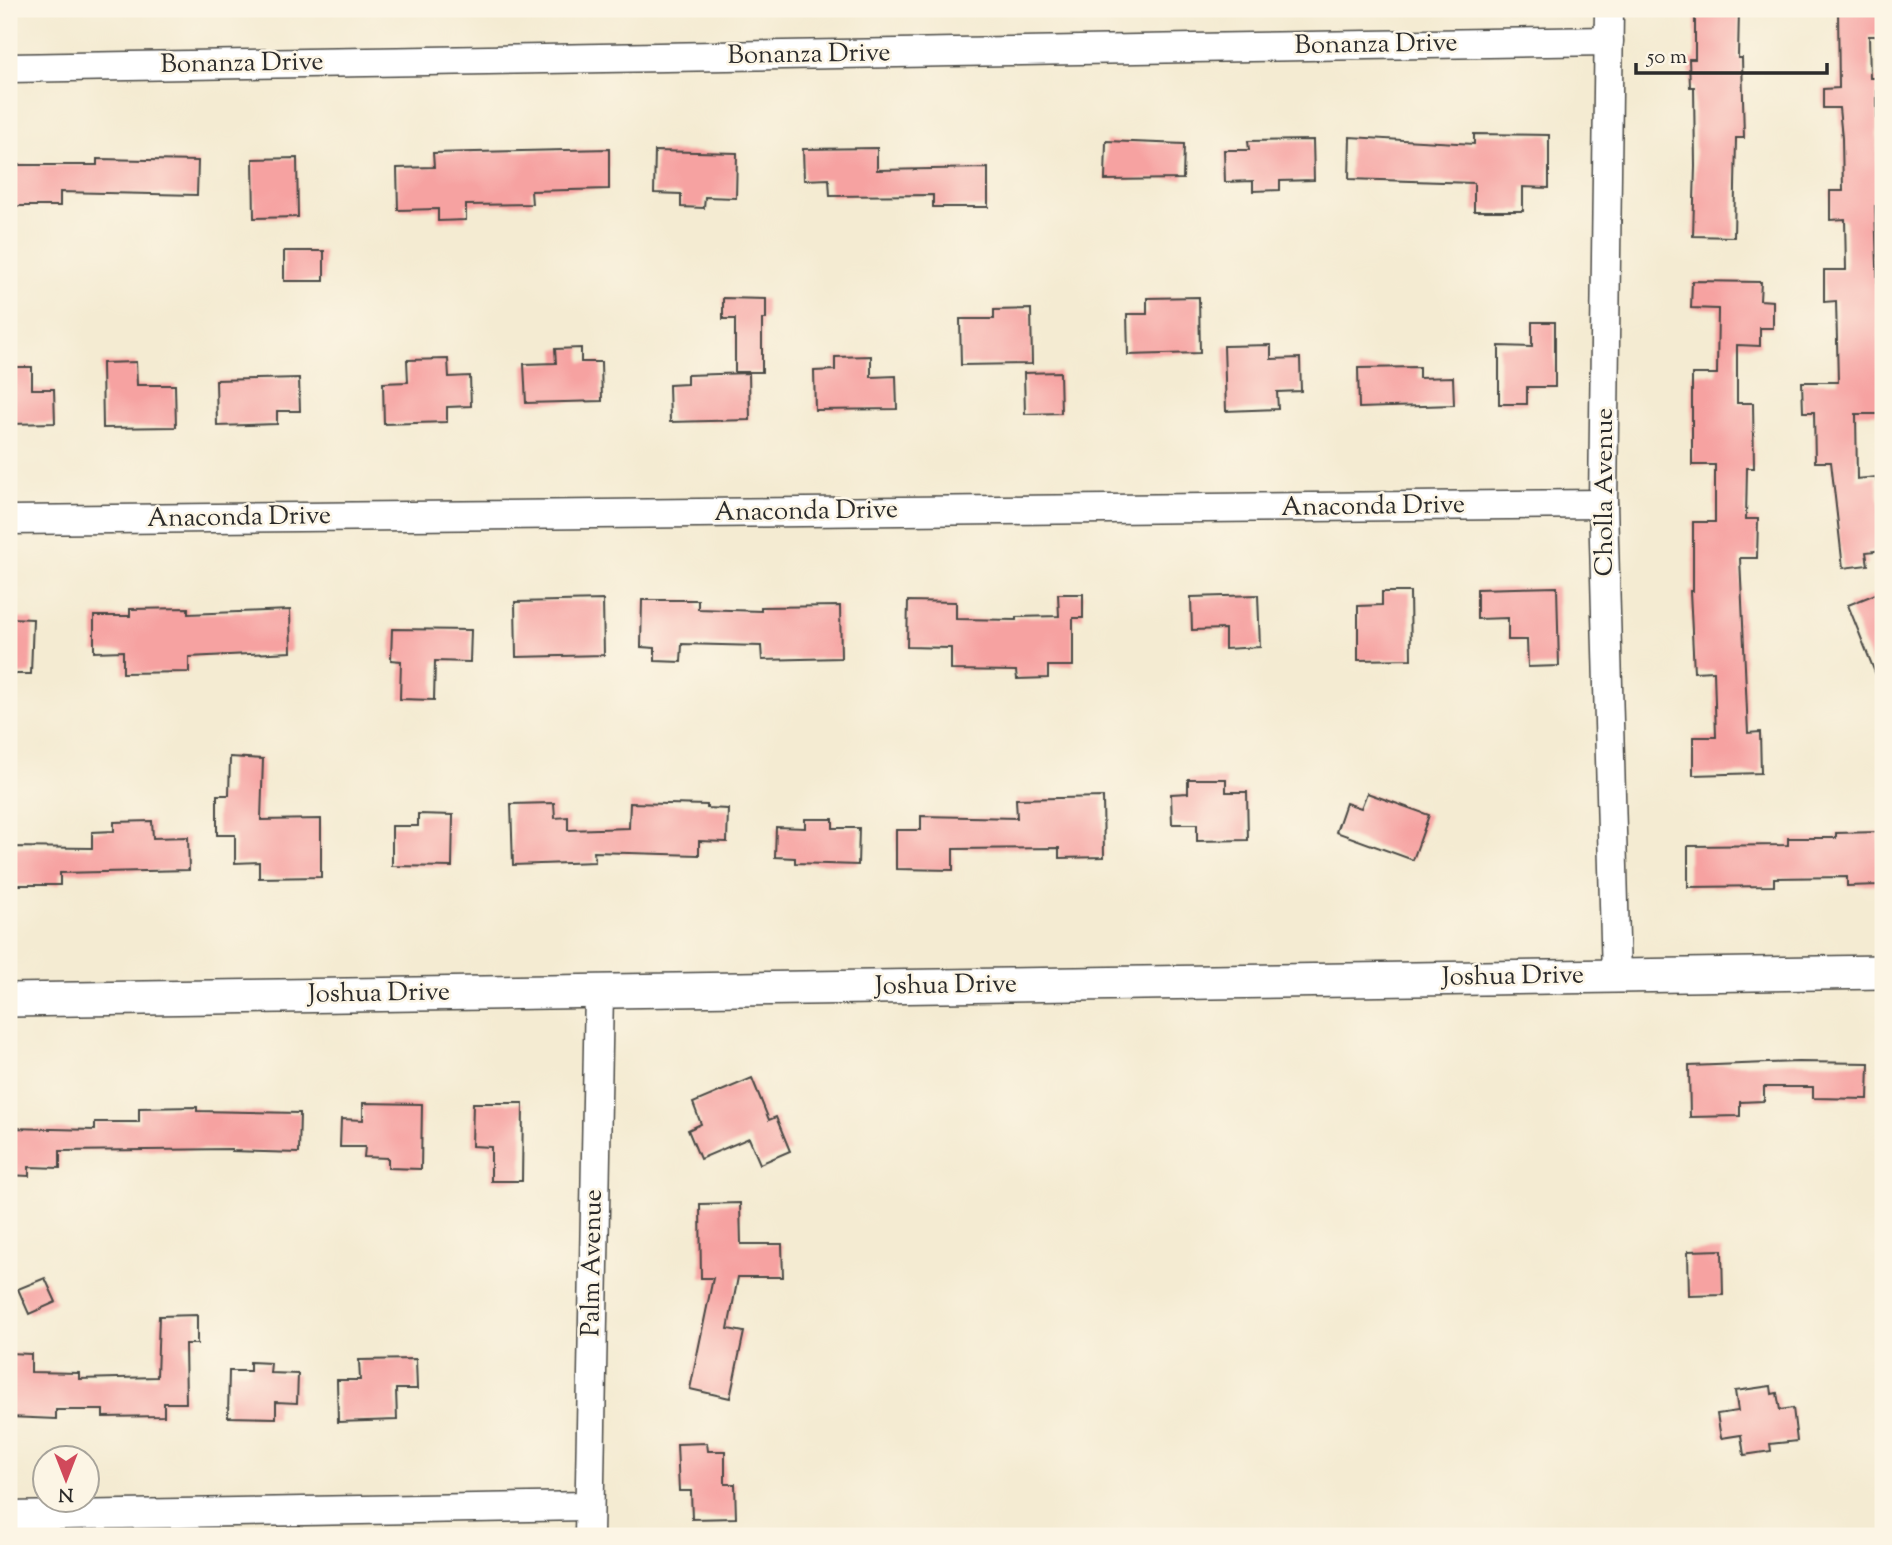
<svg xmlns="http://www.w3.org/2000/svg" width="1892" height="1545" font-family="'Sorts Mill Goudy',serif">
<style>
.building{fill:#f6a2a1}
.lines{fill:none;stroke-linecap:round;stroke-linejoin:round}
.minor-casing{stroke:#494844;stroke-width:31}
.tertiary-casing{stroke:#494844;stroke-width:36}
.minor{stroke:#fff;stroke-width:28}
.tertiary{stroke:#fff;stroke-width:33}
.labels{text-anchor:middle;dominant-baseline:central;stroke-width:5;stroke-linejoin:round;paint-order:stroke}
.street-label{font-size:26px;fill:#2b2b2b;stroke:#fcf5e5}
</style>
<rect width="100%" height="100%" fill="#fcf5e5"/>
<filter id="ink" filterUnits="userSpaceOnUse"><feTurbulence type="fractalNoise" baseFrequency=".0143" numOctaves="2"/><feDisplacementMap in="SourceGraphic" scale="14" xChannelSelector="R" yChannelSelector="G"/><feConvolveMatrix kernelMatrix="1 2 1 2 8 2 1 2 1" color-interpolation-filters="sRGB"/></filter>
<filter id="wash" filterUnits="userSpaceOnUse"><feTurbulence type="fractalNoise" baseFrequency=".00686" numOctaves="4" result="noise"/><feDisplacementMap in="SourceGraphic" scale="28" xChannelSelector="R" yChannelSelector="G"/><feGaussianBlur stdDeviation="1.57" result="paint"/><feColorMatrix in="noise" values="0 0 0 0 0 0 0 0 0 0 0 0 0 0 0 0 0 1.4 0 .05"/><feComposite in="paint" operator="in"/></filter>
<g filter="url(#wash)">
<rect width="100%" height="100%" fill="#f4ebd2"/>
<g id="blocks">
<g class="building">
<path d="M 1695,9 L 1739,9 L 1738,58 L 1742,58 L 1744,138 L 1736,138 L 1734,237 L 1693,236 L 1695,166 L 1694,87 L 1690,87 L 1689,59 L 1695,59 Z"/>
<path d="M 1838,9 L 1879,9 L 1878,36 L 1869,36 L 1870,78 L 1877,78 L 1877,181 L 1883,181 L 1883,206 L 1875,206 L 1882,414 L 1856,414 L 1857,479 L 1876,477 L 1883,522 L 1883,550 L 1866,552 L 1868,565 L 1843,568 L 1831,462 L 1815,462 L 1814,412 L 1803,412 L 1802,382 L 1838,382 L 1836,301 L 1824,302 L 1824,270 L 1846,270 L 1845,219 L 1830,220 L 1830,191 L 1843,191 L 1842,138 L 1839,108 L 1823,108 L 1823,89 L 1839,88 Z"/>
<path d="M 1474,134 L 1549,135 L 1549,188 L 1523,187 L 1523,211 L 1474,211 L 1474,183 L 1349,179 L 1350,137 L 1474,144 Z"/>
<path d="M 1313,140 L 1314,180 L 1280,181 L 1280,190 L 1253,191 L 1253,181 L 1225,182 L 1224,150 L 1249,150 L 1248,141 Z"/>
<path d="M 1106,141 L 1184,144 L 1183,179 L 1105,180 Z"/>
<path d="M 877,148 L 877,170 L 988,168 L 988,207 L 933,207 L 933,195 L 830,196 L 829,179 L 804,180 L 803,149 Z"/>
<path d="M 609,149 L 609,189 L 531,191 L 532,204 L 466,205 L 466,220 L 438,221 L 438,209 L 398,210 L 397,168 L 434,167 L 433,153 Z"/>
<path d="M 655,151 L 737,153 L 736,198 L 705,197 L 704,208 L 681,207 L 681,194 L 654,193 Z"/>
<path d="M 297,158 L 298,217 L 254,218 L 253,159 Z"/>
<path d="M 97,159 L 198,161 L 197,195 L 60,192 L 60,206 L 9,206 L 9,165 L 97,165 Z"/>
<rect x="284" y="251" width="40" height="30"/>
<path d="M 1692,281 L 1761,282 L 1760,300 L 1773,301 L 1773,328 L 1760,328 L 1760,346 L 1737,345 L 1737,403 L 1753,403 L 1754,468 L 1747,468 L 1746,519 L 1758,519 L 1757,558 L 1740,558 L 1748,733 L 1760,732 L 1761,773 L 1693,775 L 1693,737 L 1716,737 L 1714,671 L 1694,672 L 1690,591 L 1693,591 L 1693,522 L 1715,522 L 1715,465 L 1692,465 L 1692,374 L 1717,374 L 1718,309 L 1691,308 Z"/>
<path d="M 1199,297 L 1200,353 L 1128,355 L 1127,314 L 1147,314 L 1147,298 Z"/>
<path d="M 723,298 L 766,299 L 766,319 L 762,319 L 762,372 L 735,372 L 735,319 L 723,319 Z"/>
<path d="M 1031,309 L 1032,364 L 961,365 L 960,319 L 994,319 L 994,310 Z"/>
<path d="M 1532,322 L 1555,322 L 1555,387 L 1527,387 L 1527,404 L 1499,404 L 1499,346 L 1532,347 Z"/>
<path d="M 1271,345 L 1271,359 L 1300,358 L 1301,391 L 1277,392 L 1278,409 L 1226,411 L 1224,346 Z"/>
<path d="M 581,348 L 581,362 L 601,362 L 602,401 L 526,403 L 524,364 L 556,363 L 555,349 Z"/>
<path d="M 871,356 L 871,377 L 896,376 L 897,409 L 815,410 L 814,371 L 835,370 L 835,357 Z"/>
<path d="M 448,359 L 449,377 L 470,376 L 471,406 L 447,407 L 447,422 L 384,424 L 383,383 L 408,382 L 407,360 Z"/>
<path d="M 136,362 L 137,385 L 175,385 L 176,427 L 103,428 L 102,363 Z"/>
<path d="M 9,367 L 32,367 L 32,389 L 54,389 L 55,423 L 9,424 Z"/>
<path d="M 1419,367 L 1419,378 L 1453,377 L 1454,405 L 1359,408 L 1358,368 Z"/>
<path d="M 1060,372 L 1061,413 L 1025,414 L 1024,373 Z"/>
<path d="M 749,373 L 750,420 L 670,422 L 669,385 L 687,384 L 687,375 Z"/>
<path d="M 299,378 L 300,411 L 277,411 L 277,424 L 217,426 L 216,380 Z"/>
<path d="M 1557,587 L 1559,666 L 1528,667 L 1527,640 L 1508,640 L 1508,618 L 1477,619 L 1477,589 Z"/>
<path d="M 1883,591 L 1883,690 L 1882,690 L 1848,605 Z"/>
<path d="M 1382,592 L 1410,592 L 1411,659 L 1358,660 L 1358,606 L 1382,605 Z"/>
<path d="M 1058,594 L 1083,594 L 1083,618 L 1073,618 L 1073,666 L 1048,666 L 1048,678 L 1017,679 L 1016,671 L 951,670 L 951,648 L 907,647 L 908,601 L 956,602 L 956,619 L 1016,620 L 1016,617 L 1059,616 Z"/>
<path d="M 1258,595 L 1260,647 L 1225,649 L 1225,629 L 1192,630 L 1191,597 Z"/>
<path d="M 603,600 L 604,655 L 516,657 L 515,602 Z"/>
<path d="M 642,600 L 698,600 L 698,609 L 761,611 L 761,607 L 840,606 L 841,658 L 762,660 L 761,646 L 682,644 L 681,662 L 655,661 L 655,648 L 641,647 Z"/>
<path d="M 188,608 L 188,614 L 290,610 L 291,652 L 189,657 L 189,672 L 123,673 L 123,651 L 94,652 L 94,616 L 130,616 L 130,609 Z"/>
<path d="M 9,618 L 33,619 L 31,674 L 9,674 Z"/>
<path d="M 392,629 L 471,630 L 470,662 L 435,661 L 434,700 L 400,699 L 401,661 L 391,660 Z"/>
<path d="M 230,757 L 263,759 L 261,820 L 321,819 L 321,877 L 259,878 L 259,862 L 235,863 L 235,835 L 217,835 L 217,795 L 229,795 Z"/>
<path d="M 1188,779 L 1226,779 L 1226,792 L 1247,792 L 1248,840 L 1197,841 L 1197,824 L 1172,824 L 1171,794 L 1188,793 Z"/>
<path d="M 1367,793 L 1429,815 L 1413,860 L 1336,832 L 1346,803 L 1361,808 Z"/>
<path d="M 1103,797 L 1104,857 L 1059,858 L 1059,848 L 953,849 L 953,870 L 896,869 L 896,830 L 921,830 L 921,816 L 1017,818 L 1016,799 Z"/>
<path d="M 554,803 L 555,818 L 568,817 L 568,830 L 629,828 L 630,803 L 707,805 L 707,808 L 728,809 L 727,842 L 699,841 L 699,855 L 594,852 L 595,862 L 513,865 L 511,804 Z"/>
<path d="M 418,814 L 453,815 L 452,867 L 392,866 L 392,826 L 418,826 Z"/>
<path d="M 805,819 L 833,819 L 833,828 L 859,828 L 858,865 L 795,863 L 795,858 L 775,857 L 776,827 L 805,828 Z"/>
<path d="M 152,821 L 153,838 L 188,837 L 189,870 L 60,873 L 60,885 L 9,885 L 9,847 L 92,848 L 92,832 L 114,831 L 114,822 Z"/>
<path d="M 1879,832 L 1880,885 L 1847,886 L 1847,877 L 1774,878 L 1774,886 L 1688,887 L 1688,846 L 1788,845 L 1788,838 L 1836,838 L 1836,833 Z"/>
<path d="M 1798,1062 L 1869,1063 L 1868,1099 L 1813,1098 L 1813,1087 L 1764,1087 L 1764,1101 L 1740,1102 L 1740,1116 L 1690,1117 L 1689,1066 Z"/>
<path d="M 752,1078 L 769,1120 L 776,1117 L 790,1151 L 760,1164 L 749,1138 L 700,1159 L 688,1130 L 701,1124 L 693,1103 Z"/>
<path d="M 363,1103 L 422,1104 L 421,1169 L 388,1168 L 388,1158 L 364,1157 L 365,1147 L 340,1147 L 341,1119 L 363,1120 Z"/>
<path d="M 473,1103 L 523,1103 L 522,1181 L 491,1181 L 491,1147 L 472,1146 Z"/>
<path d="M 197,1107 L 197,1111 L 300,1113 L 299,1153 L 232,1151 L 232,1149 L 60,1151 L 60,1168 L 29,1167 L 29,1176 L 9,1175 L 9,1128 L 95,1130 L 95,1122 L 139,1122 L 139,1108 Z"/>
<path d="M 740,1203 L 741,1244 L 782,1244 L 783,1277 L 738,1277 L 728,1329 L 744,1332 L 730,1398 L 690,1389 L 713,1278 L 701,1278 L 700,1204 Z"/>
<path d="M 1722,1250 L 1723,1295 L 1689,1296 L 1688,1251 Z"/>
<path d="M 45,1278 L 56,1302 L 29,1314 L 18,1289 Z"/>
<path d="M 197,1315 L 197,1344 L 185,1344 L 186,1403 L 164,1403 L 164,1416 L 103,1417 L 103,1410 L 56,1410 L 56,1419 L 9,1417 L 9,1353 L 31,1354 L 31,1372 L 79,1373 L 79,1379 L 157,1377 L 159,1316 Z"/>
<path d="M 416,1359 L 417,1389 L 396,1389 L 397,1420 L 338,1422 L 337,1380 L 360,1380 L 359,1360 Z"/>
<path d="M 250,1362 L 271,1363 L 270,1373 L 298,1374 L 297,1403 L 276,1402 L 276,1418 L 228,1417 L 229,1371 L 250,1371 Z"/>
<path d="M 1771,1386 L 1772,1394 L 1777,1393 L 1780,1410 L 1793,1408 L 1797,1441 L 1770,1444 L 1771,1451 L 1744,1455 L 1741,1435 L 1721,1438 L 1717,1414 L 1738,1411 L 1735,1391 Z"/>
<path d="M 707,1443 L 708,1451 L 725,1451 L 725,1484 L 735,1484 L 736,1518 L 692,1519 L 691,1491 L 679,1491 L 677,1444 Z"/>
</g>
</g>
</g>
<g filter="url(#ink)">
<use href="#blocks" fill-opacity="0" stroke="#494844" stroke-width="2"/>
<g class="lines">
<defs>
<g id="minor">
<path d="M 1609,9 L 1603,504 L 1616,976"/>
<path d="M 9,68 L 1609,41"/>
<path d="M 9,520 L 1603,504"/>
<path d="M 9,1516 L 589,1506"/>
<path d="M 589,1536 L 599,991"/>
</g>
<path id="tertiary" d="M 9,1000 L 1883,972"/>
</defs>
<use href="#minor" class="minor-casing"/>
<use href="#tertiary" class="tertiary-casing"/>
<use href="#minor" class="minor"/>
<use href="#tertiary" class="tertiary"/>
</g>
</g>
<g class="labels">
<g class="street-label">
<text transform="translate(1376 45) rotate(-1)">Bonanza Drive</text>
<text transform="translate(809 55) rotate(-1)">Bonanza Drive</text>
<text transform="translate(242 64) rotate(-1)">Bonanza Drive</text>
<text transform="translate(1605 492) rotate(-90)">Cholla Avenue</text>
<text transform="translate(1373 507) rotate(-1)">Anaconda Drive</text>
<text transform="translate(806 512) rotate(-1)">Anaconda Drive</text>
<text transform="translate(239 518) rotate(-1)">Anaconda Drive</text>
<text transform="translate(1513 977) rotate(-1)">Joshua Drive</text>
<text transform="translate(946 986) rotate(-1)">Joshua Drive</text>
<text transform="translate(379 994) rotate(-1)">Joshua Drive</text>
<text transform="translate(593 1263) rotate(-89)">Palm Avenue</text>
</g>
</g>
<rect width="1892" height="1545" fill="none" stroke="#fcf5e5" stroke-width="35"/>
<g transform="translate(66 1479) rotate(180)"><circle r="33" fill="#fcf5e5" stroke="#a8a49b" stroke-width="2"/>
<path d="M0-5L12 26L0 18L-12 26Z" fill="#d1495b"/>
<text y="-10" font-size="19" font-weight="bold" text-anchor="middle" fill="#2b2b2b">N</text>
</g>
<path d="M1636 63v10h191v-10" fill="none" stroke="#2b2b2b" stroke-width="3.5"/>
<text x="1647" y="63" font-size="21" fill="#2b2b2b" stroke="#fcf5e5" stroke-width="5" paint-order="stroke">50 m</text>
</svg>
